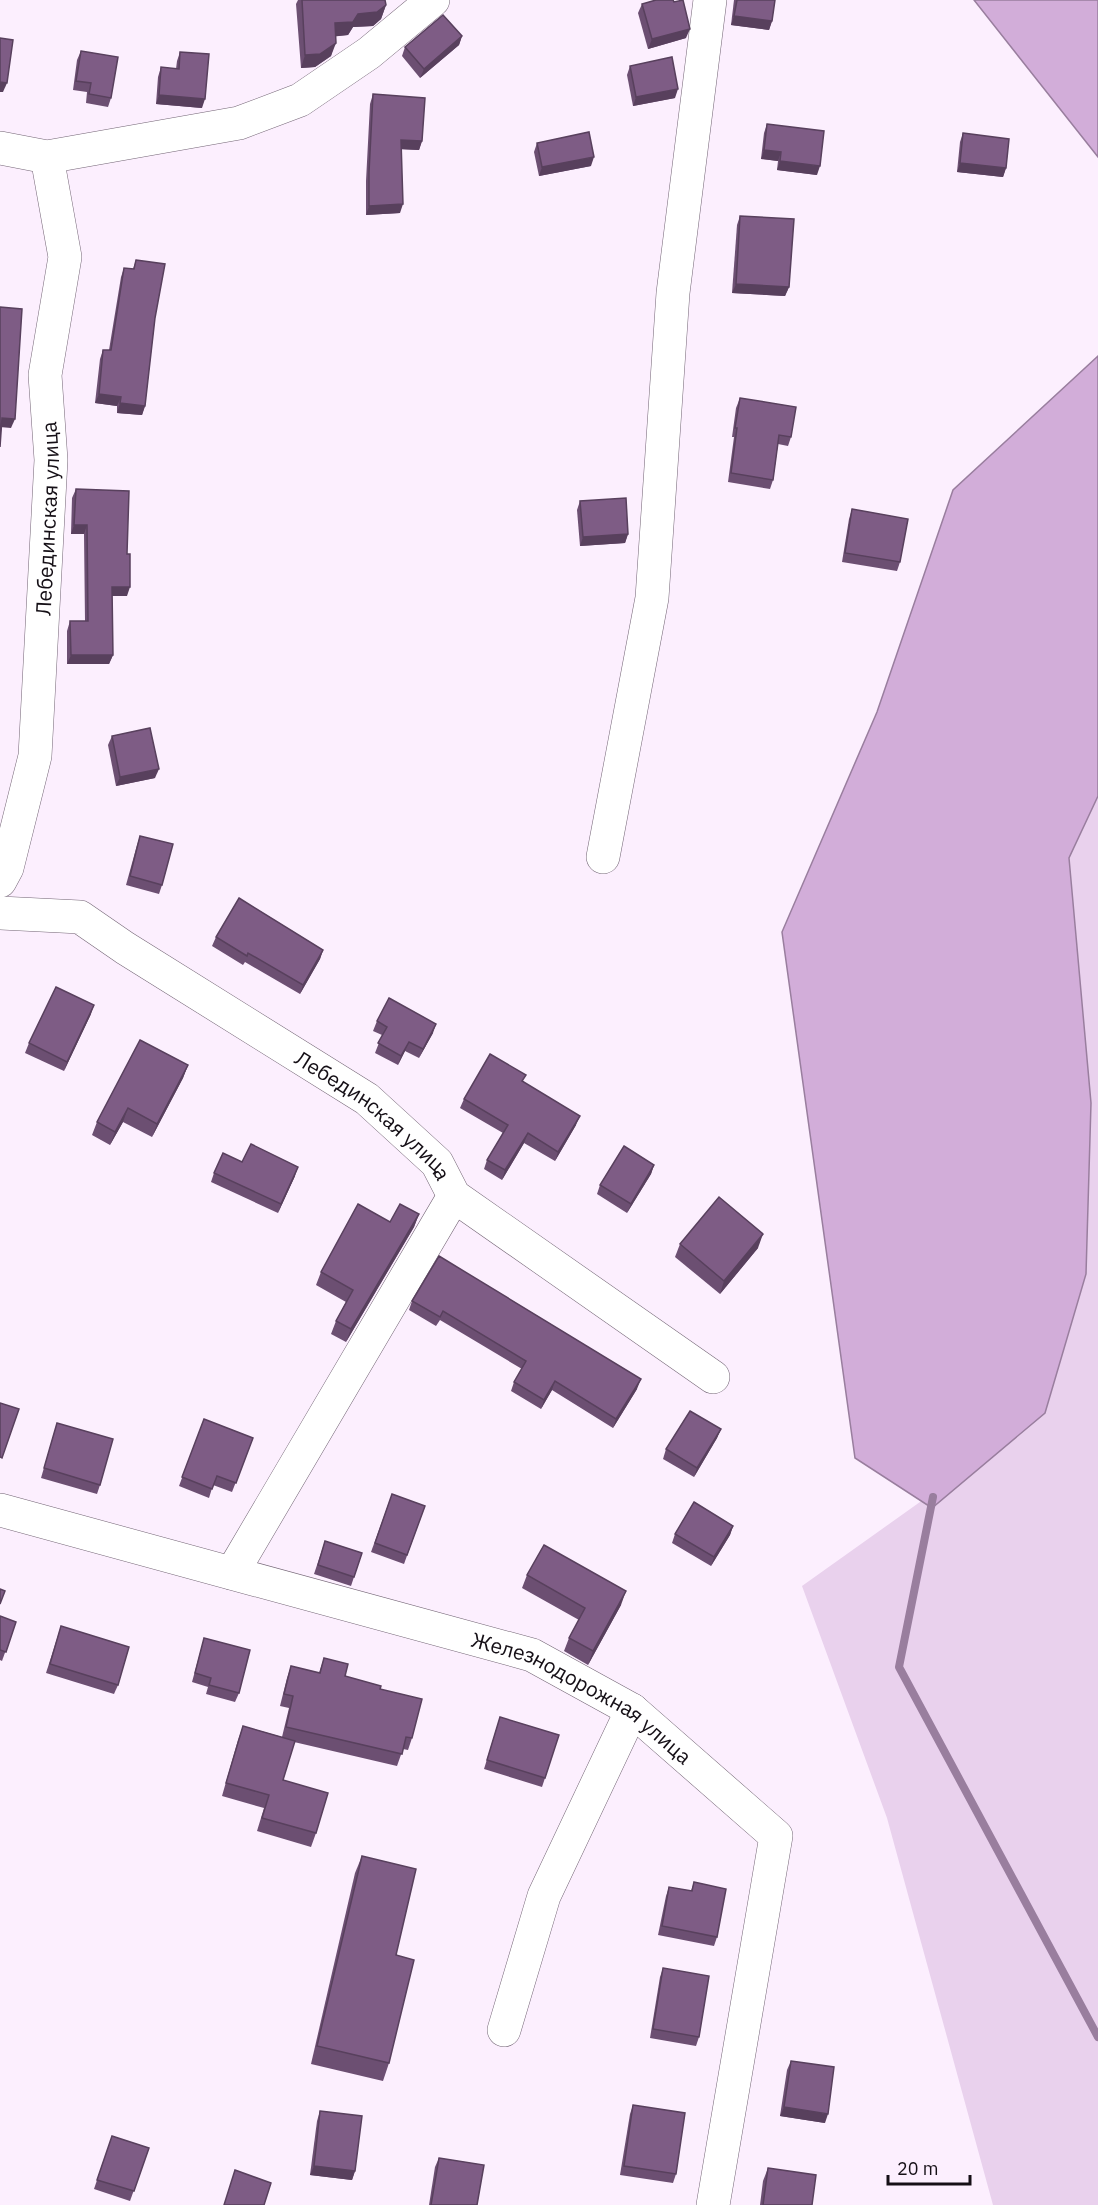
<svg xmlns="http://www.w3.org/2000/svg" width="1098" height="2205" font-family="'IBM Plex Sans',sans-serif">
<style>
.green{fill:#e9d1ed}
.water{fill:#d2add9;stroke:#997e9e;stroke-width:1.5}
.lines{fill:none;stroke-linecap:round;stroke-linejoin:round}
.stream{stroke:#997e9e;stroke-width:8}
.minor-casing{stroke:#736575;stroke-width:34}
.minor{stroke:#fff;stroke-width:33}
.wall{fill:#6c4f72}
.shaded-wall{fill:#58405d}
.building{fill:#7e5c85;stroke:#58405d;stroke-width:1.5}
.labels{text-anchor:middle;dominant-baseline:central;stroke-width:5;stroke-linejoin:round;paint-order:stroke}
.street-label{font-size:21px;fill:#150f16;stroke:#fceffe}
</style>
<rect width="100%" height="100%" fill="#fceffe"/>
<path class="green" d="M 1098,796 L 1098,2205 L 993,2205 L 887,1818 L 802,1586 L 1045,1413 L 1091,1103 L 1069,858 Z"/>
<g class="water">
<path d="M 974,0 L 1098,0 L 1098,157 Z"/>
<path d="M 1098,356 L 1098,796 L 1069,858 L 1091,1103 L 1086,1274 L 1045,1413 L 932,1508 L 855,1458 L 782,932 L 877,712 L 953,490 Z"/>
</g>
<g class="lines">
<path class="stream" d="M 933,1497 L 899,1667 L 1098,2037"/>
<defs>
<g id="minor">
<path d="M 0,148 L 47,157 L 239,123 L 300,100 L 369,53 L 433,0"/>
<path d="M 603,857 L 652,598 L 673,293 L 710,0"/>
<path id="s1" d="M 0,881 L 7,868 L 35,756 L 51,460 L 45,375 L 65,257 L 47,157"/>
<path id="s2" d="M 0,913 L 80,917 L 125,948 L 367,1099 L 437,1163 L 454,1196 L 713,1377"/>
<path id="s3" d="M 0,1510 L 532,1655 L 632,1710 L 776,1836 L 713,2205"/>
<path d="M 232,1573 L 454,1196"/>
<path d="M 504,2030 L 544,1896 L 632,1710"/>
</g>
</defs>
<use href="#minor" class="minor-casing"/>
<use href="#minor" class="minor"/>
</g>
<g class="wall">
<path d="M 298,0 L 385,0 L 386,5 L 381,19 L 373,26 L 353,27 L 348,35 L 336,36 L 331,56 L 315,67 L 301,68 L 296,4 Z"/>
<path d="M 734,0 L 775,0 L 772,21 L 769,30 L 731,25 Z"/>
<path d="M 674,2 L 686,38 L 648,49 L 638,13 L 642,4 Z"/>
<path d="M 462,36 L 459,45 L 420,78 L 402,56 L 405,47 Z"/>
<path d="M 81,51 L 111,98 L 108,107 L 86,103 L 87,92 L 73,90 L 77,60 Z"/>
<path d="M 180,52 L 202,108 L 156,104 L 158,77 L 161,67 L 176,69 L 177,61 Z"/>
<path d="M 630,66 L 675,98 L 633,106 L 627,75 Z"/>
<path d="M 373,94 L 422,141 L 419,150 L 401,149 L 400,213 L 366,215 L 366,181 L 370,104 Z"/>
<path d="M 767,124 L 817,175 L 777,170 L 778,161 L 761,159 L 764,133 Z"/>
<path d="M 963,133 L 1006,168 L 1003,177 L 957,172 L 960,142 Z"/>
<path d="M 537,143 L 591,166 L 539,176 L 534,152 Z"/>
<path d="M 740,216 L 789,287 L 785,296 L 732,293 L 737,225 Z"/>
<path d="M 136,260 L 155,318 L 145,406 L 142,415 L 117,413 L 117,406 L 95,403 L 100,359 L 103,350 L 109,350 L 121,277 L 124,268 L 133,269 Z"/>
<path d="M 740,398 L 791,437 L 788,446 L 778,444 L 773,480 L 770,489 L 728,482 L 734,437 L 732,437 L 736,408 Z"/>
<path d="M 76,489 L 127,554 L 127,596 L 112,596 L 113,655 L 109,664 L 67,664 L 67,631 L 70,621 L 85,621 L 84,534 L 71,534 L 72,498 Z"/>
<path d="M 580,501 L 628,534 L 625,543 L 580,546 L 577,510 Z"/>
<path d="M 852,509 L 900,562 L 897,571 L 842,562 L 849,519 Z"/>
<path d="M 112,736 L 155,778 L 116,786 L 108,745 Z"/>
<path d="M 140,836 L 162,885 L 159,894 L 126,885 L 137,845 Z"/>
<path d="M 216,937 L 323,950 L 320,959 L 300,994 L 245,962 L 243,965 L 212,946 Z"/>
<path d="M 91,1014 L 64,1071 L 25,1053 L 29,1043 Z"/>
<path d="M 377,1021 L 433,1033 L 419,1058 L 405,1051 L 398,1065 L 375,1053 L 382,1035 L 373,1031 Z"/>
<path d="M 188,1065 L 183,1078 L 152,1137 L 123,1122 L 110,1145 L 92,1135 L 97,1122 Z"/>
<path d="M 523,1082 L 576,1125 L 555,1161 L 524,1143 L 502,1180 L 484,1169 L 487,1160 L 503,1133 L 460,1108 L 464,1099 Z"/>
<path d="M 242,1162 L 295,1176 L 278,1213 L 211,1182 L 214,1173 Z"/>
<path d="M 654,1165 L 651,1174 L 627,1213 L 597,1194 L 600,1185 Z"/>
<path d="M 419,1214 L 414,1227 L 346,1342 L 331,1334 L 336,1321 L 346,1302 L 316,1285 L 321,1272 L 390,1222 Z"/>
<path d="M 680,1244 L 758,1248 L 720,1294 L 675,1257 Z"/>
<path d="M 439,1256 L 637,1389 L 613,1428 L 552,1390 L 541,1409 L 511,1391 L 514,1382 L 522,1369 L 440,1320 L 436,1326 L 409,1310 L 412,1301 Z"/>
<path d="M 204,1419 L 253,1438 L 232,1492 L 213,1485 L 209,1498 L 179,1486 Z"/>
<path d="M 57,1423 L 100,1485 L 97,1494 L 41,1478 Z"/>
<path d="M 721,1429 L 717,1438 L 694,1477 L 663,1459 L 666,1449 Z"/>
<path d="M 392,1494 L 425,1506 L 404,1564 L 371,1552 Z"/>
<path d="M 733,1526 L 730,1535 L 711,1566 L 672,1543 L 675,1534 Z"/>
<path d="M 325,1541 L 362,1553 L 351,1586 L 314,1574 Z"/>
<path d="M 527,1575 L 621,1605 L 588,1665 L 564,1651 L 569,1638 L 579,1620 L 522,1588 Z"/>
<path d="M 0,1616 L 16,1622 L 2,1661 L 0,1660 Z"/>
<path d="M 61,1626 L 118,1685 L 114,1694 L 46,1673 Z"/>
<path d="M 204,1638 L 239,1693 L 235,1702 L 206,1694 L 208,1687 L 192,1682 Z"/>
<path d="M 324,1658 L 345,1676 L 380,1689 L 412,1738 L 408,1750 L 403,1749 L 397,1766 L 294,1742 L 283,1780 L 316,1833 L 311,1847 L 257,1831 L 264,1808 L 222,1796 L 238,1740 L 243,1726 L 282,1737 L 289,1708 L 280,1706 L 287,1678 L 291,1666 L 319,1673 Z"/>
<path d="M 500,1717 L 545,1778 L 542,1787 L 484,1769 Z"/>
<path d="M 362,1856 L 396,1955 L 389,2063 L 383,2081 L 311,2064 L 355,1873 Z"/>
<path d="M 694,1882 L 717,1937 L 714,1946 L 658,1935 L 666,1896 L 669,1887 L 691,1891 Z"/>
<path d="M 663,1968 L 699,2037 L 696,2046 L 650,2038 L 660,1977 Z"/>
<path d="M 791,2061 L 825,2123 L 780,2116 L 787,2070 Z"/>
<path d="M 633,2105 L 676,2174 L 673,2183 L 620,2175 L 630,2114 Z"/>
<path d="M 320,2111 L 355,2171 L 352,2180 L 310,2175 L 317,2121 Z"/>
<path d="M 112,2136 L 149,2148 L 130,2201 L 94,2189 Z"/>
<path d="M 439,2158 L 477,2205 L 429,2205 L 435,2167 Z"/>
<path d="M 768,2168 L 812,2205 L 760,2205 L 763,2181 Z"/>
</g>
<g class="shaded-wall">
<path d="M 386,5 L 381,19 L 373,26 L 353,27 L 348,35 L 330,37 L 335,23 L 358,14 Z"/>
<path d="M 734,16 L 772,21 L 769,30 L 731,25 Z"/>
<path d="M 690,29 L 686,38 L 648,49 L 652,39 Z"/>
<path d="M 462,36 L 459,45 L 420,78 L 424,69 Z"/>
<path d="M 336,43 L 331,56 L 315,67 L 301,68 L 305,55 Z"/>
<path d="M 0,82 L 7,83 L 3,92 L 0,92 Z"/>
<path d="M 678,89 L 675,98 L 633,106 L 636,97 Z"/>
<path d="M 159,95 L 205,99 L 202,108 L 156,104 Z"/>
<path d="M 401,140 L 422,141 L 419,150 L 397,149 Z"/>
<path d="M 764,150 L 781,152 L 778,161 L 761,159 Z"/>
<path d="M 594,157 L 591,166 L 539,176 L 542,167 Z"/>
<path d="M 780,161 L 820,166 L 817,175 L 777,170 Z"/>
<path d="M 960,163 L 1006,168 L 1003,177 L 957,172 Z"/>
<path d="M 403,204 L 400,213 L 366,215 L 369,206 Z"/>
<path d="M 736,284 L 789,287 L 785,296 L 732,293 Z"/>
<path d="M 99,394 L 121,397 L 117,406 L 95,403 Z"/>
<path d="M 120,403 L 145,406 L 142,415 L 117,413 Z"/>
<path d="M 2,418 L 15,419 L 11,428 L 0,427 Z"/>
<path d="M 74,525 L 87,525 L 84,534 L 71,534 Z"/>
<path d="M 628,534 L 625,543 L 580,546 L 583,537 Z"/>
<path d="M 112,587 L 130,587 L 127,596 L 109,596 Z"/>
<path d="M 71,655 L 113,655 L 109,664 L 67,664 Z"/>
<path d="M 159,769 L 155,778 L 116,786 L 120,777 Z"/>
<path d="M 323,950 L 320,959 L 300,994 L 303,985 Z"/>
<path d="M 94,1005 L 91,1014 L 64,1071 L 67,1062 Z"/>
<path d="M 436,1024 L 433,1033 L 419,1058 L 423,1049 Z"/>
<path d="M 409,1042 L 405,1051 L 398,1065 L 401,1056 Z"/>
<path d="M 188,1065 L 183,1078 L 152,1137 L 157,1124 Z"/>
<path d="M 128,1108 L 123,1122 L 110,1145 L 115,1132 Z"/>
<path d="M 580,1116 L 576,1125 L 555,1161 L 558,1152 Z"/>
<path d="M 528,1133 L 524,1143 L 502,1180 L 505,1170 Z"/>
<path d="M 654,1165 L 651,1174 L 627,1213 L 631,1204 Z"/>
<path d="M 298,1167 L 295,1176 L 278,1213 L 281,1204 Z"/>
<path d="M 419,1214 L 414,1227 L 346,1342 L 351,1329 Z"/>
<path d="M 763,1234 L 758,1248 L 720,1294 L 724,1281 Z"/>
<path d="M 641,1379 L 637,1389 L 613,1428 L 616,1419 Z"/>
<path d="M 555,1381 L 552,1390 L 541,1409 L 544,1400 Z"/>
<path d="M 721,1429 L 717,1438 L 694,1477 L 697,1468 Z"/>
<path d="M 733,1526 L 730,1535 L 711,1566 L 714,1557 Z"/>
<path d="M 626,1591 L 621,1605 L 588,1665 L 593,1651 Z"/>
<path d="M 784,2107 L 828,2114 L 825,2123 L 780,2116 Z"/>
<path d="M 314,2166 L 355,2171 L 352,2180 L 310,2175 Z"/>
</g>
<g class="building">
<path d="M 302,0 L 385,0 L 386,5 L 377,12 L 358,14 L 353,22 L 335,23 L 336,43 L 320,54 L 305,55 Z"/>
<path d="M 656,0 L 673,0 L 674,2 L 683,0 L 690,29 L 652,39 L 642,4 Z"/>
<path d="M 737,0 L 775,0 L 772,21 L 734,16 Z"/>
<path d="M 443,15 L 462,36 L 424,69 L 405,47 Z"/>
<path d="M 0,38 L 13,40 L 7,83 L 0,82 Z"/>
<path d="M 81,51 L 118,57 L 111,98 L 89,94 L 91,83 L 76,81 Z"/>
<path d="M 180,52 L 209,54 L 205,99 L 159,95 L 161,67 L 179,69 Z"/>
<path d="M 672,57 L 678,89 L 636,97 L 630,66 Z"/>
<path d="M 373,94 L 425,98 L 422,141 L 401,140 L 403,204 L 369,206 L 369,172 Z"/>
<path d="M 767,124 L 824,131 L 820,166 L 780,161 L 781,152 L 764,150 Z"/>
<path d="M 589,132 L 594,157 L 542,167 L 537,143 Z"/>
<path d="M 963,133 L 1009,139 L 1006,168 L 960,163 Z"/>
<path d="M 740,216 L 794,219 L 789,287 L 736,284 Z"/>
<path d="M 136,260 L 165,264 L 155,318 L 145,406 L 120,403 L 121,397 L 99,394 L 103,350 L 111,350 L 124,268 L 134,269 Z"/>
<path d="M 0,307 L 22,309 L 15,419 L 2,418 L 0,447 Z"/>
<path d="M 740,398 L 796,407 L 791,437 L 779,435 L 773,480 L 731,473 L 737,428 L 735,428 Z"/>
<path d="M 76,489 L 129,491 L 127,554 L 130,554 L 130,587 L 112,587 L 113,655 L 71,655 L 70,621 L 88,621 L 87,525 L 74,525 Z"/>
<path d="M 626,498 L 628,534 L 583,537 L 580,501 Z"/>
<path d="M 852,509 L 908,519 L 900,562 L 845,553 Z"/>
<path d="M 150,728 L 159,769 L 120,777 L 112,736 Z"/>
<path d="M 140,836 L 173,844 L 162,885 L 130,876 Z"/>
<path d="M 239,898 L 323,950 L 303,985 L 248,953 L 247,956 L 216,937 Z"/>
<path d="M 56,987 L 94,1005 L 67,1062 L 29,1043 Z"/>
<path d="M 389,998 L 436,1024 L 423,1049 L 409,1042 L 401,1056 L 378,1043 L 387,1027 L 377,1021 Z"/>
<path d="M 140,1040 L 188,1065 L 157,1124 L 128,1108 L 115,1132 L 97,1122 Z"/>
<path d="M 490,1054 L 526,1075 L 522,1081 L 580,1116 L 558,1152 L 528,1133 L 505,1170 L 487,1160 L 508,1125 L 464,1099 Z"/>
<path d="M 251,1144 L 298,1167 L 281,1204 L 214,1173 L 223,1153 L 242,1162 Z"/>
<path d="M 624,1146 L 654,1165 L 631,1204 L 600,1185 Z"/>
<path d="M 719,1197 L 763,1234 L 724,1281 L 680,1244 Z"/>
<path d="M 358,1204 L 390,1222 L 400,1204 L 419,1214 L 351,1329 L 336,1321 L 353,1290 L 321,1272 Z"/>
<path d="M 439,1256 L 641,1379 L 616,1419 L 555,1381 L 544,1400 L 514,1382 L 526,1361 L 443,1311 L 440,1317 L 412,1301 Z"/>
<path d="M 0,1403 L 19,1409 L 2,1458 L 0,1457 Z"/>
<path d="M 690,1411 L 721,1429 L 697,1468 L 666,1449 Z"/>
<path d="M 204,1419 L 253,1438 L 236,1483 L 217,1476 L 212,1489 L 182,1477 Z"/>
<path d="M 57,1423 L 113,1439 L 100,1485 L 44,1468 Z"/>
<path d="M 392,1494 L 425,1506 L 407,1555 L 375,1543 Z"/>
<path d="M 694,1502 L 733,1526 L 714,1557 L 675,1534 Z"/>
<path d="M 325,1541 L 362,1553 L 354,1577 L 318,1565 Z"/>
<path d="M 544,1545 L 626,1591 L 593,1651 L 569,1638 L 585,1608 L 527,1575 Z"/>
<path d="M 0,1589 L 5,1591 L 0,1604 Z"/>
<path d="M 0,1616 L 16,1622 L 6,1652 L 0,1650 Z"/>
<path d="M 61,1626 L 129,1647 L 118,1685 L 50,1664 Z"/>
<path d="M 204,1638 L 250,1650 L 239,1693 L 209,1685 L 211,1678 L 195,1673 Z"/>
<path d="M 324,1658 L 348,1664 L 345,1676 L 381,1686 L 380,1689 L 422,1699 L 412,1738 L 406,1737 L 402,1754 L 286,1727 L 293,1696 L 284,1694 L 291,1666 L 320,1673 Z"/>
<path d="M 500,1717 L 559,1735 L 545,1778 L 487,1760 Z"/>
<path d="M 243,1726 L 295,1741 L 283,1780 L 328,1793 L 316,1833 L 262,1818 L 269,1795 L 226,1783 Z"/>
<path d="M 362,1856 L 416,1869 L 396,1955 L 414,1960 L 389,2063 L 317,2046 Z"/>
<path d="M 694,1882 L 726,1889 L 717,1937 L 662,1926 L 669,1887 L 692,1891 Z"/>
<path d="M 663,1968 L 709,1976 L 699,2037 L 653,2029 Z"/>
<path d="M 791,2061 L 834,2067 L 828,2114 L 784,2107 Z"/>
<path d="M 633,2105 L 685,2113 L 676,2174 L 624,2166 Z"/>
<path d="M 320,2111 L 362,2116 L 355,2171 L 314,2166 Z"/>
<path d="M 112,2136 L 149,2148 L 134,2191 L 97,2180 Z"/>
<path d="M 439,2158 L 484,2165 L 477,2205 L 431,2205 Z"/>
<path d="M 768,2168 L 816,2175 L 812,2205 L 763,2205 Z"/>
<path d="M 235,2170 L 271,2183 L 264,2205 L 224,2205 Z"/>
</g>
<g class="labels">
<g class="street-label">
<text stroke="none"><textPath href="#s1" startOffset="368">Лебединская улица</textPath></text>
<text stroke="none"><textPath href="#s2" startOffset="435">Лебединская улица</textPath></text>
<text stroke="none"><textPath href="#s3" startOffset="615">Железнодорожная улица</textPath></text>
</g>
</g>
<path d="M888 2175v9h82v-9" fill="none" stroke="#150f16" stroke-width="3"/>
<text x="897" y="2175" font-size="18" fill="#150f16" stroke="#fceffe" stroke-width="4.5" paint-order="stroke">20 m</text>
</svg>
